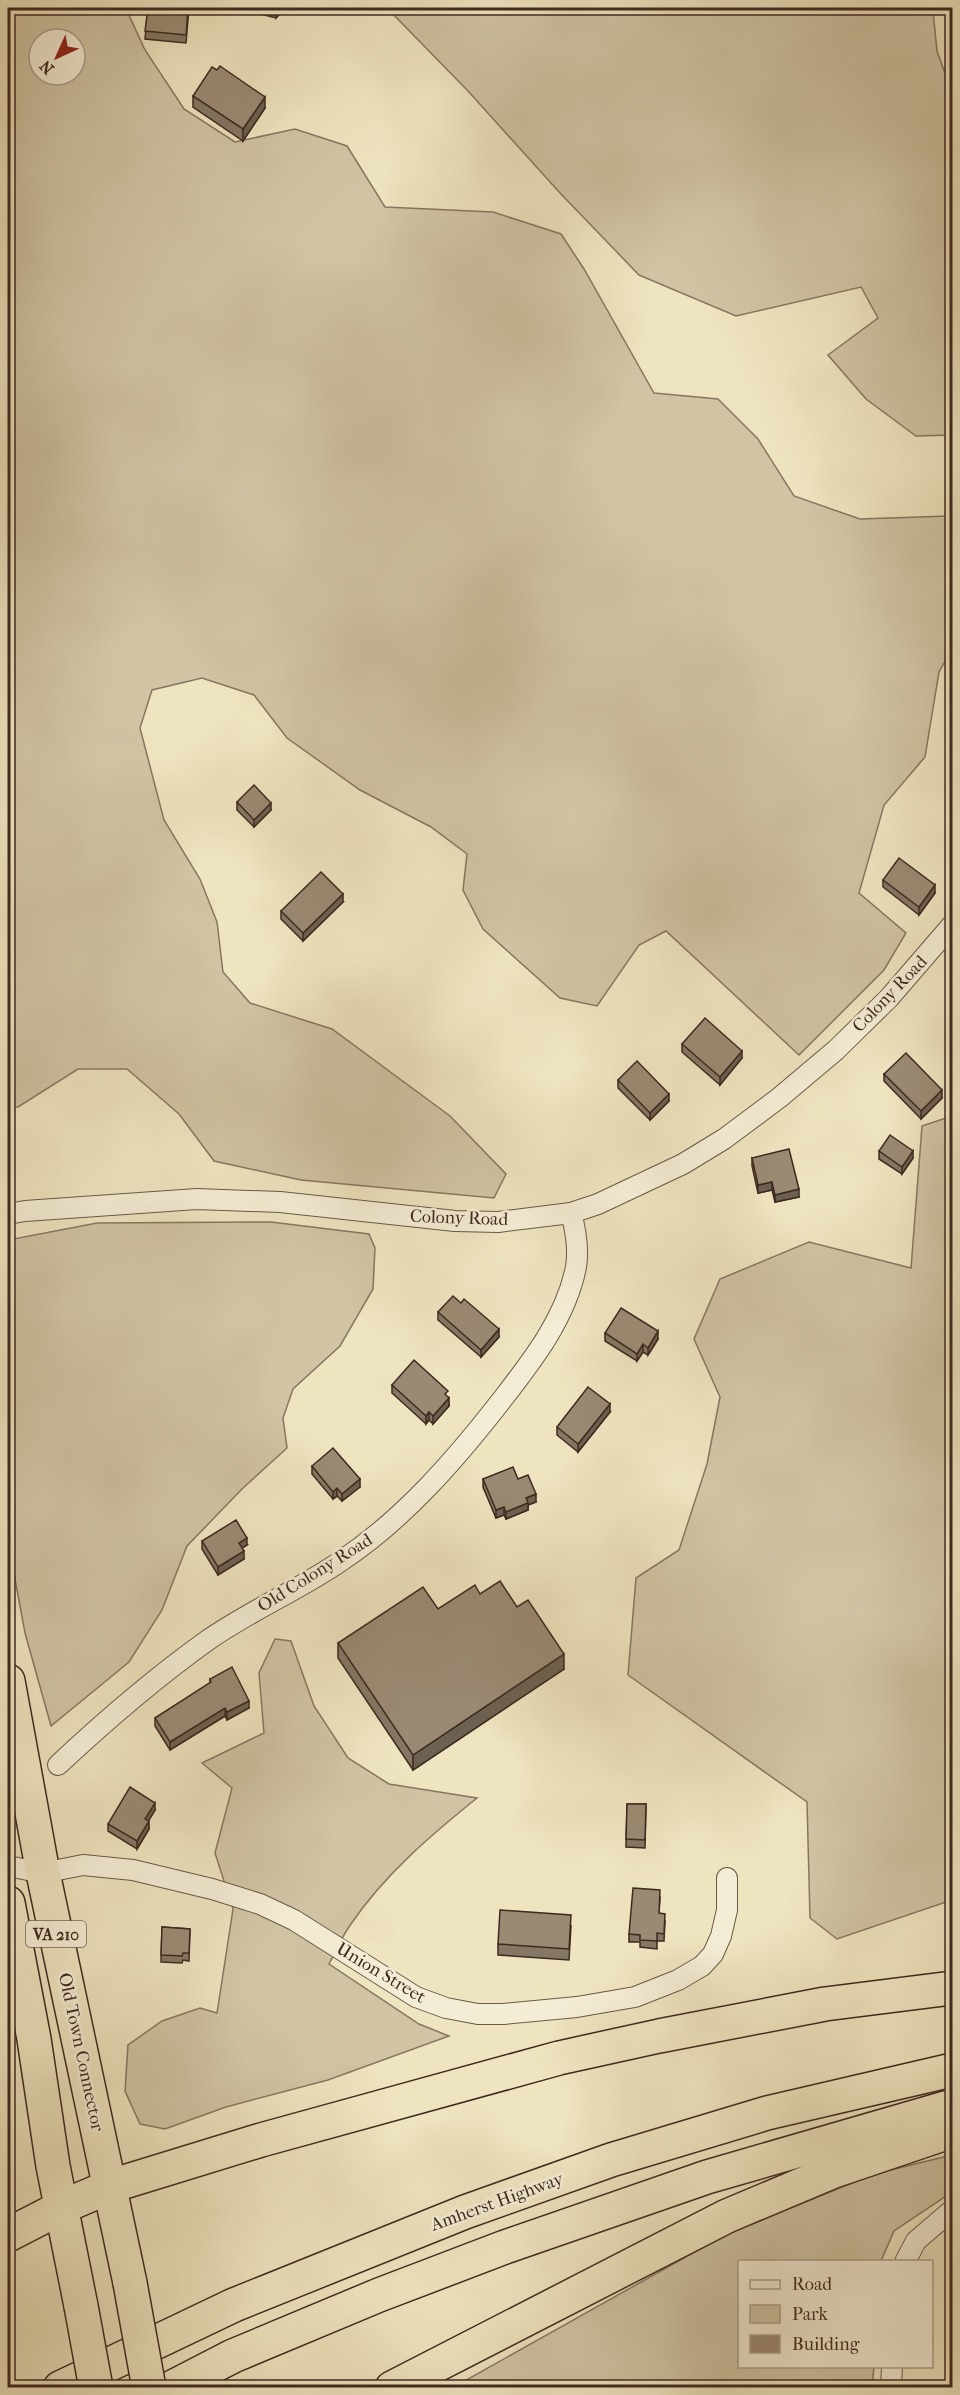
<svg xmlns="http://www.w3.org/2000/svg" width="960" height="2395" font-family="'IM FELL French Canon',serif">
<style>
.green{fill:#d0c4a4;stroke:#877662;stroke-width:1.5;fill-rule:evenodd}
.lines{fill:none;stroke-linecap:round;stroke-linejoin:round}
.street-casing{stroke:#6a5848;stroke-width:22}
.highway-casing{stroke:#3e2920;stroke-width:36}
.street{stroke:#f4edd5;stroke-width:20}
.highway{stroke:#eee4bf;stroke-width:33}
.highway-bridge-casing{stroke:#3e2920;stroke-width:36;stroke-linecap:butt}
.highway-bridge{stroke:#eee4bf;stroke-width:33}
.wall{fill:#847763;stroke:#3e2920;stroke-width:1.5}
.shaded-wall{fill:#6c6150;stroke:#3e2920;stroke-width:1.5}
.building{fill:#9a8a73;stroke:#3e2920;stroke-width:1.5}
.labels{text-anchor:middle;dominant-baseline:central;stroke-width:5;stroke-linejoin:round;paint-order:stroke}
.shield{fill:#f4edd5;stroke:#756456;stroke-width:1.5}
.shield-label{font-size:16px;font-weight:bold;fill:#3e2920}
.street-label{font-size:18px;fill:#3e2920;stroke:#f4edd5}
</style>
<rect width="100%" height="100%" fill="#eee4bf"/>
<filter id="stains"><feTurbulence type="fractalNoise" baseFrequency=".00333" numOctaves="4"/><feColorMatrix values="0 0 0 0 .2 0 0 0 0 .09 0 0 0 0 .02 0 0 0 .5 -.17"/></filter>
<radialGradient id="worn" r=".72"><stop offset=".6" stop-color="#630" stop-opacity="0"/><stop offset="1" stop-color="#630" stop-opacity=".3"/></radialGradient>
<g class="green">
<path d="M 8,8 L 128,8 L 128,13 L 145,50 L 184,109 L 235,142 L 295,129 L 347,146 L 385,207 L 493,212 L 561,234 L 584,269 L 654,393 L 718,399 L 758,439 L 794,496 L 860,519 L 949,516 L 952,518 L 952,649 L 939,672 L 925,757 L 884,805 L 859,893 L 906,933 L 884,970 L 799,1055 L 666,931 L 639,945 L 597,1006 L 560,998 L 483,929 L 463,890 L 467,854 L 431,827 L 360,790 L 287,738 L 254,695 L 202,678 L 152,690 L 140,728 L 164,820 L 200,879 L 217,922 L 223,972 L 250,1003 L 332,1029 L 450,1116 L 506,1174 L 494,1198 L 301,1180 L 214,1161 L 179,1114 L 127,1069 L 78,1069 L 18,1107 L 8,1107 ZM 39,39 L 75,39 L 75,75 L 39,75 Z"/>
<path d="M 387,8 L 935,8 L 933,11 L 937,51 L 952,93 L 952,435 L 916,436 L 866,399 L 828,355 L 878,318 L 861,287 L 736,316 L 639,275 L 560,193 L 468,91 Z"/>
<path d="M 952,1116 L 952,1900 L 837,1939 L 810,1918 L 807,1802 L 628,1675 L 636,1578 L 679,1550 L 707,1464 L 720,1397 L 694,1339 L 720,1279 L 809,1242 L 911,1268 L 922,1126 Z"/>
<path d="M 271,1222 L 369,1234 L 375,1248 L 373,1289 L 340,1346 L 293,1389 L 283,1418 L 287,1448 L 242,1489 L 187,1546 L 162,1610 L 129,1662 L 51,1726 L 25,1633 L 8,1541 L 8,1240 L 97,1223 Z"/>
<path d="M 275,1639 L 291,1641 L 314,1706 L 348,1758 L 389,1784 L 477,1798 C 431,1835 385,1874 351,1924 C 342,1936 336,1951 329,1964 L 419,2024 L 449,2036 L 328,2080 L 226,2107 L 165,2129 L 140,2124 L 125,2091 L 128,2045 L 162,2021 L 200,2008 L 217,2013 L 233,1909 L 215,1853 L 232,1788 L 202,1763 L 264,1733 L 259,1673 Z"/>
<path d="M 952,2155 L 952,2192 L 894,2231 L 881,2261 L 740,2262 L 740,2366 L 874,2367 L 872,2387 L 452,2388 L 725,2235 L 874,2174 Z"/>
</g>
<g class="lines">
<defs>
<g id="street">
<path d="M 8,1214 L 25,1211 L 197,1199 L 280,1202 L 455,1221 L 498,1222 L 571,1213 L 598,1204 L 683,1164 L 724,1139 L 779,1098 L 836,1050 L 889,998 L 952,925"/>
<path d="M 58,1765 C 106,1720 155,1678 208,1640 C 251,1610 299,1590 341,1561 C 404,1519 455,1460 501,1401 C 532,1361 566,1318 576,1267 C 579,1248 576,1231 571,1213"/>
<path d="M 8,1866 L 43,1873 L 83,1865 L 133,1870 L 212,1889 L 260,1904 L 294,1920 L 416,1997 L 446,2008 L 478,2014 L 503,2014 L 577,2007 L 635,1997 L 678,1980 L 702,1966 L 713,1954 L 721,1936 L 727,1910 L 727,1878"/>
<path d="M 905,2262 L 916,2241 L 952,2210"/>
<path d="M 891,2388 L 892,2366"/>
</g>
<g id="highway">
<path d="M 8,1681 L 43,1873 L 130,2283"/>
<path d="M 8,1903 L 34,2039 L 53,2166 L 81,2306"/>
<path d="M 8,2235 L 62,2207 L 111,2186 L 261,2140 L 559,2058 L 659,2036 L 825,2004 L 952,1988"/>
<path d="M 60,2388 L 234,2305 L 465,2212 L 611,2160 L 767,2113 L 952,2070"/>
<path d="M 171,2388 L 233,2356 L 379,2295 L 505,2247 L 707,2177 L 952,2106"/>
<path d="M 392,2388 L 727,2216 L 834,2171 L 952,2131"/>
</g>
</defs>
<use href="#street" class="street-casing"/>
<use href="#highway" class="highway-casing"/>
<use href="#street" class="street"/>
<use href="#highway" class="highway"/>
<defs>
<g id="highway-bridge">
<path d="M 130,2283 L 149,2388"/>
<path d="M 81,2306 L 96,2388"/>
</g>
</defs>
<use href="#highway-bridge" class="highway-bridge-casing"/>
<use href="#highway-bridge" class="highway-bridge"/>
</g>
<g class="wall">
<path d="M 148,8 L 189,8 L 186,43 L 145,39 Z"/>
<path d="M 255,8 L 285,8 L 276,18 L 257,13 Z"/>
<path d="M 193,96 L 265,108 L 243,141 L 193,107 Z"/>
<path d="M 237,802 L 271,810 L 254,827 L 237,810 Z"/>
<path d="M 883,880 L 935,893 L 919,915 L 883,887 Z"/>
<path d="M 343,902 L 303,941 L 281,919 L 281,911 Z"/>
<path d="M 682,1044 L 742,1058 L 720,1085 L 682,1052 Z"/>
<path d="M 884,1074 L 942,1098 L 921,1119 L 884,1081 Z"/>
<path d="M 618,1080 L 669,1101 L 650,1120 L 618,1088 Z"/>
<path d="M 879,1151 L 913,1158 L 902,1174 L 879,1159 Z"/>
<path d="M 752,1158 L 799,1197 L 775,1202 L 772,1190 L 758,1193 L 752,1166 Z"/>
<path d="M 438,1312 L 499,1337 L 481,1357 L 438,1320 Z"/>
<path d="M 605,1333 L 658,1339 L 648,1355 L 643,1352 L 637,1361 L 605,1341 Z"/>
<path d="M 392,1385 L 448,1397 L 449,1406 L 433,1424 L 429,1420 L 426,1424 L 392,1393 Z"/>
<path d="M 610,1412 L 578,1452 L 557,1435 L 557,1427 Z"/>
<path d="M 312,1466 L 360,1487 L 342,1501 L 337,1496 L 333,1499 L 312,1474 Z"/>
<path d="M 483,1479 L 518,1479 L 536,1502 L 528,1505 L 528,1510 L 506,1519 L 504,1515 L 496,1518 L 483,1487 Z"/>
<path d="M 202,1541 L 247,1545 L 242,1548 L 244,1559 L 218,1575 L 202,1549 Z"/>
<path d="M 480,1594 L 517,1607 L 564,1669 L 413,1770 L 338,1658 L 338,1643 L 438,1609 Z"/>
<path d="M 210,1679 L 249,1708 L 227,1720 L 225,1716 L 170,1750 L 155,1726 L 155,1718 L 210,1684 Z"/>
<path d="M 627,1804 L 646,1804 L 645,1848 L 626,1847 Z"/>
<path d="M 155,1810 L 148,1821 L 149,1829 L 137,1849 L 108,1831 L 108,1824 Z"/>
<path d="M 660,1898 L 659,1913 L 665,1921 L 664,1941 L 657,1941 L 657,1949 L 640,1947 L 640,1942 L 629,1942 L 629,1934 Z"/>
<path d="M 571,1926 L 569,1960 L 498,1955 L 498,1944 Z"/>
<path d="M 162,1927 L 190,1929 L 189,1961 L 183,1960 L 182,1963 L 161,1962 Z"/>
</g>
<g class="shaded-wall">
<path d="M 278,8 L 285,8 L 276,18 L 276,10 Z"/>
<path d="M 265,97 L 265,108 L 243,141 L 243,129 Z"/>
<path d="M 271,803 L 271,810 L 254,827 L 254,820 Z"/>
<path d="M 935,885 L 935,893 L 919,915 L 919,907 Z"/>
<path d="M 343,894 L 343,902 L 303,941 L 303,933 Z"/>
<path d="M 742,1051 L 742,1058 L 720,1085 L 720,1077 Z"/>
<path d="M 942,1090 L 942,1098 L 921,1119 L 921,1111 Z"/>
<path d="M 669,1094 L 669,1101 L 650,1120 L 650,1113 Z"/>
<path d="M 913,1151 L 913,1158 L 902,1174 L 902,1167 Z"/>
<path d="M 772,1182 L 772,1190 L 758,1193 L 758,1185 Z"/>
<path d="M 799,1189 L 799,1197 L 775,1202 L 775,1195 Z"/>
<path d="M 499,1329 L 499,1337 L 481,1357 L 481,1350 Z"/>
<path d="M 658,1331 L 658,1339 L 648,1355 L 648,1348 Z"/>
<path d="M 643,1344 L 643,1352 L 637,1361 L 637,1354 Z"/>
<path d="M 449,1398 L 449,1406 L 433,1424 L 433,1416 Z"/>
<path d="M 610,1404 L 610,1412 L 578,1452 L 578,1444 Z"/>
<path d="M 429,1412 L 429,1420 L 426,1424 L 426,1416 Z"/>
<path d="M 360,1479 L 360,1487 L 342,1501 L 342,1494 Z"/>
<path d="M 337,1488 L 337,1496 L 333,1499 L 333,1492 Z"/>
<path d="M 536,1494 L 536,1502 L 528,1505 L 528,1510 L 506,1519 L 506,1512 L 526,1498 Z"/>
<path d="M 504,1507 L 504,1515 L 496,1518 L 496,1510 Z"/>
<path d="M 247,1538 L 247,1545 L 239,1550 L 239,1543 Z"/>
<path d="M 244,1551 L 244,1559 L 218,1575 L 218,1567 Z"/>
<path d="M 564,1654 L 564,1669 L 413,1770 L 413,1755 Z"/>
<path d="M 249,1701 L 249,1708 L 227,1720 L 227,1712 Z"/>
<path d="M 225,1708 L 225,1716 L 170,1750 L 170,1742 Z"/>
<path d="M 155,1803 L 155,1810 L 145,1827 L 145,1819 Z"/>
<path d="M 149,1821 L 149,1829 L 137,1849 L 137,1841 Z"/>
</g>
<g class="building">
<path d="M 148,8 L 188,8 L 186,35 L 145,31 Z"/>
<path d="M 265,8 L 278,8 L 276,10 Z"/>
<path d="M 220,66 L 265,97 L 243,129 L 193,96 L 212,67 L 217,70 Z"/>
<path d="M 254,785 L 271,803 L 254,820 L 237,802 Z"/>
<path d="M 899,858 L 935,885 L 919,907 L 883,880 Z"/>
<path d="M 321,872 L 343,894 L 303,933 L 281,911 Z"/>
<path d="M 705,1018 L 742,1051 L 720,1077 L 682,1044 Z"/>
<path d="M 906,1053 L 942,1090 L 921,1111 L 884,1074 Z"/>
<path d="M 637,1061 L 669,1094 L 650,1113 L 618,1080 Z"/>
<path d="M 890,1135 L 913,1151 L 902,1167 L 879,1151 Z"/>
<path d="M 789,1149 L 799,1189 L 775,1195 L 772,1182 L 758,1185 L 752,1158 Z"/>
<path d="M 453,1296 L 461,1303 L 464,1299 L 499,1329 L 481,1350 L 438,1312 Z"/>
<path d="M 621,1308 L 658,1331 L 648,1348 L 643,1344 L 637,1354 L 605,1333 Z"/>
<path d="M 414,1360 L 448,1391 L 445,1394 L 449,1398 L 433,1416 L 429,1412 L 426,1416 L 392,1385 Z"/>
<path d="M 588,1387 L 610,1404 L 578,1444 L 557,1427 Z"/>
<path d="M 333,1448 L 360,1479 L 342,1494 L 337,1488 L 333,1492 L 312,1466 Z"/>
<path d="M 513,1467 L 518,1479 L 528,1475 L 536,1494 L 526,1498 L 528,1503 L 506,1512 L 504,1507 L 496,1510 L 483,1479 Z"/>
<path d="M 236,1520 L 247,1538 L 239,1543 L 244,1551 L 218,1567 L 202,1541 Z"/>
<path d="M 500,1581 L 517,1607 L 528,1600 L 564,1654 L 413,1755 L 338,1643 L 423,1587 L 438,1609 L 475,1585 L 480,1594 Z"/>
<path d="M 232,1667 L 249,1701 L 227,1712 L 225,1708 L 170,1742 L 155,1718 L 211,1682 L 210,1679 Z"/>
<path d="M 130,1787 L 155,1803 L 145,1819 L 149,1821 L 137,1841 L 108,1824 Z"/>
<path d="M 627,1804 L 646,1804 L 645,1840 L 626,1839 Z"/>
<path d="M 633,1888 L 660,1890 L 659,1913 L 665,1914 L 664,1934 L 657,1933 L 657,1941 L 640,1940 L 640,1935 L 629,1934 Z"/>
<path d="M 500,1910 L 571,1915 L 569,1949 L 498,1944 Z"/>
<path d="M 162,1927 L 190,1929 L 189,1953 L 183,1953 L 182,1956 L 161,1955 Z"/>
</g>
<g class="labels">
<rect class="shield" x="26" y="1921" width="60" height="26" rx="4.5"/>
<g class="shield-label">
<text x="56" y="1934">VA 210</text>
</g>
<g class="street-label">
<text transform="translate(890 994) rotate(-46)">Colony Road</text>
<text transform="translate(459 1218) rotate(2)">Colony Road</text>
<text transform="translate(315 1573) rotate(-32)">Old Colony Road</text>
<text transform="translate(381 1973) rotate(31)">Union Street</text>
<text transform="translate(81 2052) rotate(78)">Old Town Connector</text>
<text transform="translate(497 2202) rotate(-20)">Amherst Highway</text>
</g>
</g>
<rect width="960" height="2395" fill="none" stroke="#eee4bf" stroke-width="30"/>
<rect x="9" y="9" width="942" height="2377" fill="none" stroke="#3e2920" stroke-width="3"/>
<rect x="15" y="15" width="930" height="2365" fill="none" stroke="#3e2920" stroke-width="1.5"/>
<rect x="738" y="2260" width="195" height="108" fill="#f4edd5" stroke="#ab9f8d" stroke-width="1.5"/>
<rect x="750" y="2280" width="30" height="9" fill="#f4edd5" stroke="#ab9f8d" stroke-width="1.5"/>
<text x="792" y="2290" font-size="18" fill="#3e2920">Road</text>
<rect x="750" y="2305" width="30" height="18" fill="#d0c4a4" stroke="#ab9f8d" stroke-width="1.5"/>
<text x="792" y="2320" font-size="18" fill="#3e2920">Park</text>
<rect x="750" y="2335" width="30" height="18" fill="#9a8a73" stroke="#ab9f8d" stroke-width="1.5"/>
<text x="792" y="2350" font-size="18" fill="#3e2920">Building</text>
<g transform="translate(57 57) rotate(225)"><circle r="28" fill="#f4edd5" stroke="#ab9f8d" stroke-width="1.5"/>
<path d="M0-4.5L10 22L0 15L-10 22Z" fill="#8f2418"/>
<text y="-9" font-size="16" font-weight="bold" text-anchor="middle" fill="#3e2920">N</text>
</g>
<rect width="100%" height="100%" filter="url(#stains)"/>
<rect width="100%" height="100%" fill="url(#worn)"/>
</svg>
